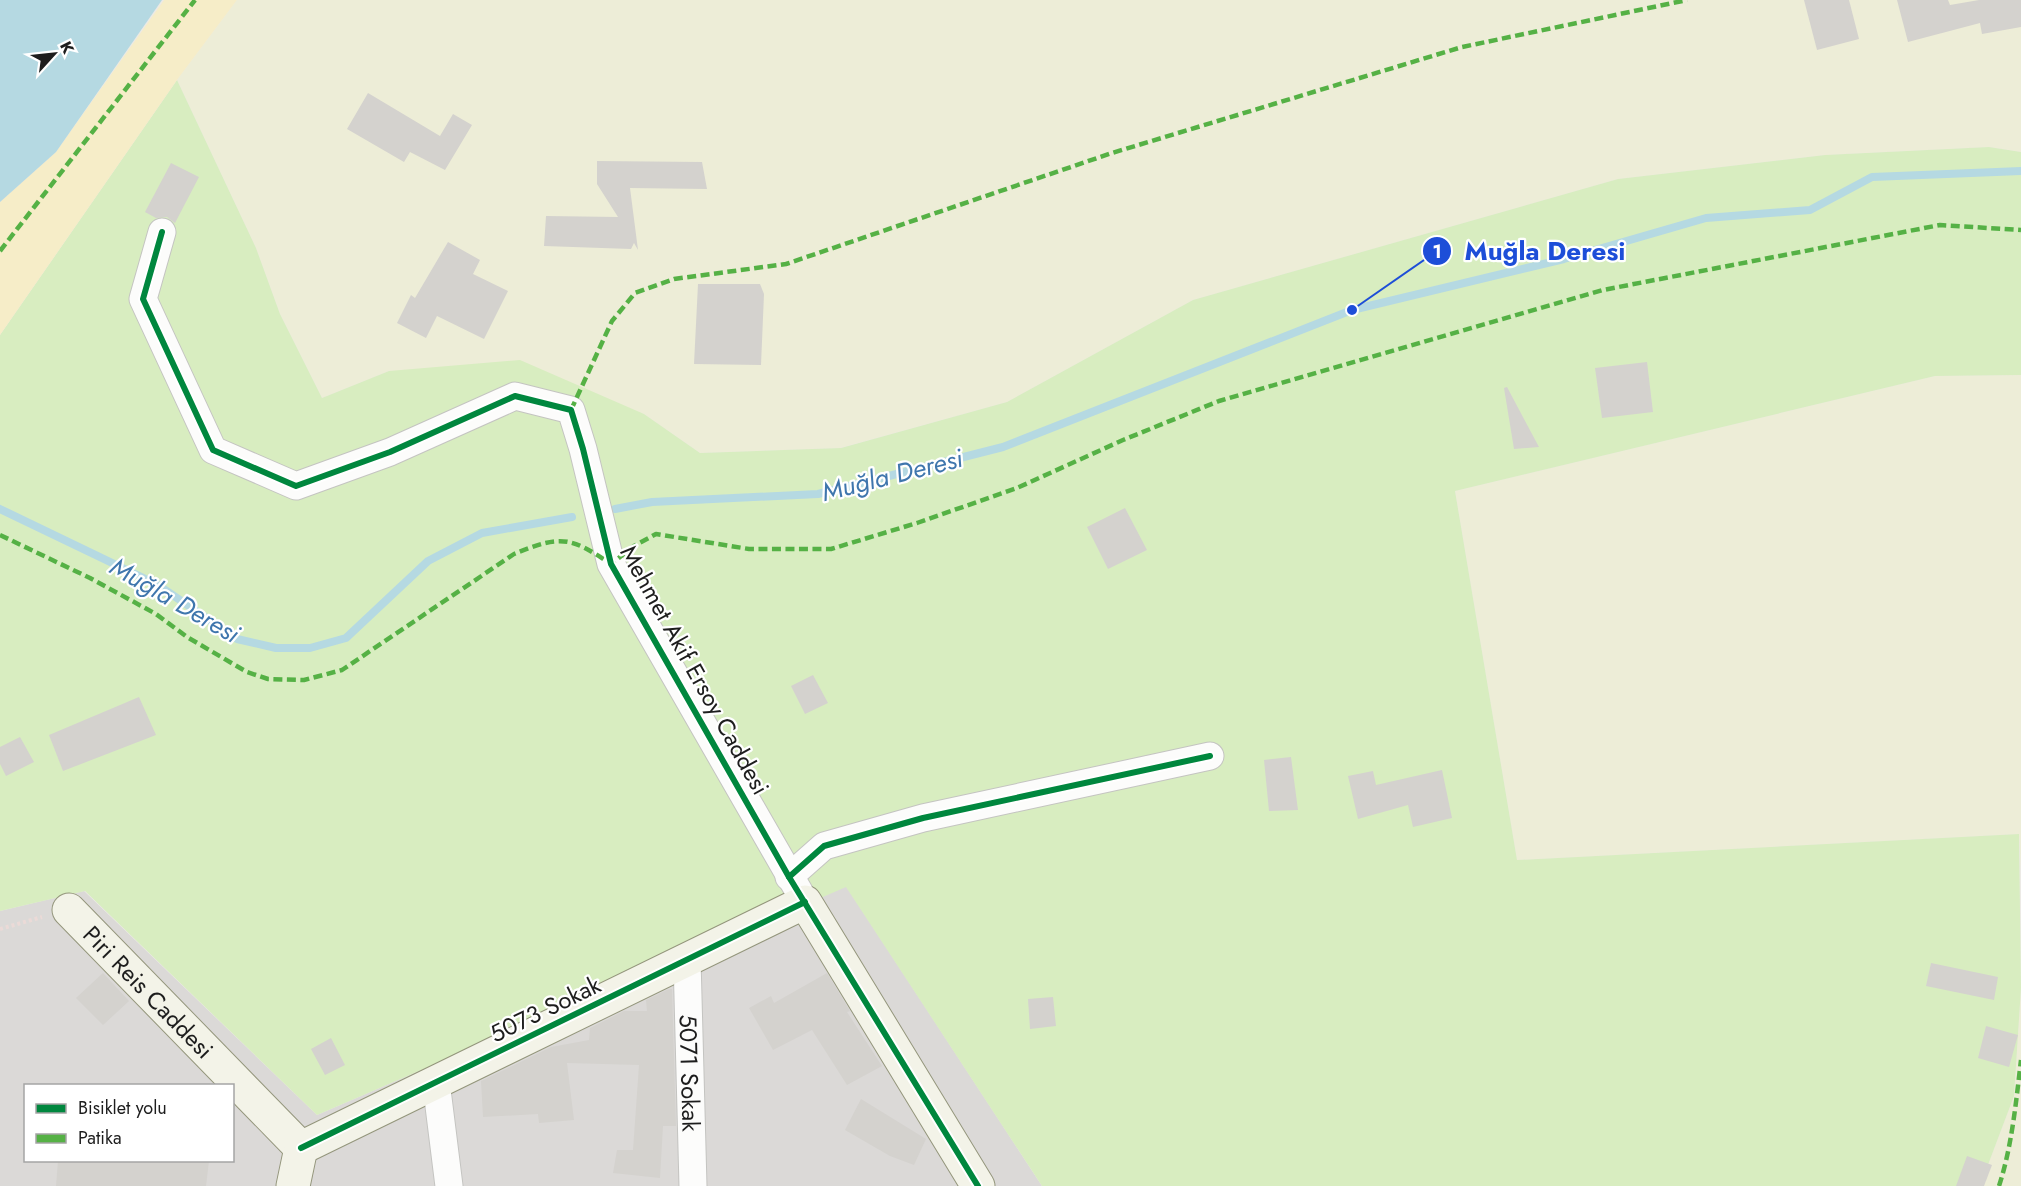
<svg xmlns="http://www.w3.org/2000/svg" width="2021" height="1186" font-family="Jost,sans-serif">
<style>
.residential{fill:#dbd9d7;fill-rule:evenodd}
.farmland{fill:#ededd7}
.grass{fill:#d8edc0}
.sand{fill:#f6edc8}
.water{fill:#b5d9e2}
.lines{fill:none;stroke-linecap:round;stroke-linejoin:round}
.stream{stroke:#b5d9e2;stroke-width:8}
.building{fill:#d4d2ce}
.street-casing{stroke:#c4c4c1;stroke-width:29}
.secondary-casing{stroke:#94967c;stroke-width:35}
.path{stroke:#ebdad7;stroke-width:4;stroke-dasharray:3 3;stroke-linecap:butt}
.street{stroke:#fcfcfb;stroke-width:27}
.secondary{stroke:#f3f3e8;stroke-width:33}
.quiet{stroke:#55b145;stroke-width:4.5;stroke-dasharray:9 4.5;stroke-linecap:butt}
.cycleway-casing{stroke:#fff;stroke-width:10}
.cycleway{stroke:#00873e;stroke-width:6}
.labels{text-anchor:middle;dominant-baseline:central;stroke-width:4.5;stroke-linejoin:round;paint-order:stroke}
.street-label{font-size:24px;fill:#1d1d1d;stroke:#fff}
.water-label{font-size:26px;font-style:italic;fill:#3f76ad;stroke:#fff}
.leader{fill:none;stroke:#1d4ed8;stroke-width:2}
.callout-dot{fill:#1d4ed8;stroke:#fff;stroke-width:2}
.mark-label{font-size:18px;text-anchor:middle;font-weight:bold;fill:#fff}
.callout-label{font-size:26px;text-anchor:middle;font-weight:bold;fill:#1d4ed8;stroke:#fff;stroke-width:4.5;stroke-linejoin:round;paint-order:stroke}
</style>
<rect width="100%" height="100%" fill="#eceae5"/>
<path class="residential" d="M 846,886 L 1042,1186 L 0,1186 L 0,911 L 84,891 L 317,1115 ZM 26,1086 L 232,1086 L 232,1160 L 26,1160 Z"/>
<g class="farmland">
<path d="M 237,0 L 2021,0 L 2021,152 L 1989,147 L 1825,155 L 1618,179 L 1193,300 L 1007,402 L 840,448 L 700,453 L 644,414 L 389,371 L 322,398 L 280,314 L 256,248 L 177,80 Z"/>
<path d="M 2021,375 L 2021,871 L 2019,834 L 1517,860 L 1455,491 L 1935,376 Z"/>
<path d="M 2021,988 L 2021,1186 L 1980,1186 L 2014,1096 Z"/>
</g>
<path class="grass" d="M 177,80 L 256,248 L 280,314 L 322,398 L 389,371 L 520,360 L 644,414 L 700,453 L 841,448 L 1007,402 L 1193,300 L 1618,179 L 1825,155 L 1989,147 L 2021,152 L 2021,375 L 1935,376 L 1455,491 L 1517,860 L 2019,834 L 2021,988 L 2014,1096 L 1980,1186 L 1042,1186 L 846,887 L 317,1115 L 85,891 L 0,911 L 0,335 Z"/>
<path class="sand" d="M 164,0 L 237,0 L 177,80 L 0,335 L 0,202 L 56,152 Z"/>
<path class="water" d="M 0,0 L 162,0 L 56,152 L 0,202 Z"/>
<g class="lines">
<g class="stream">
<path d="M 0,509 L 158,585 L 237,639 L 276,648 L 310,648 L 346,638 L 428,561 L 482,533 L 572,517"/>
<path d="M 615,509 L 652,502 L 818,494 L 1003,447 L 1352,310 L 1564,259 L 1706,218 L 1810,210 L 1872,177 L 2021,171"/>
</g>
</g>
<g class="building">
<path d="M 1804,0 L 1849,0 L 1859,39 L 1817,50 Z"/>
<path d="M 1897,0 L 1948,0 L 1950,5 L 1979,0 L 2021,0 L 2021,27 L 1982,34 L 1980,23 L 1908,42 Z"/>
<path d="M 368,93 L 440,136 L 453,114 L 472,125 L 445,170 L 410,152 L 404,162 L 347,129 Z"/>
<path d="M 597,161 L 702,162 L 707,189 L 630,188 L 638,250 L 634,243 L 631,249 L 544,246 L 546,216 L 618,217 L 597,184 Z"/>
<path d="M 171,163 L 199,177 L 175,223 L 167,217 L 156,218 L 145,212 Z"/>
<path d="M 448,242 L 480,260 L 473,274 L 508,291 L 484,339 L 437,316 L 426,338 L 397,323 L 411,295 L 415,298 Z"/>
<path d="M 698,284 L 760,284 L 764,294 L 761,365 L 694,364 Z"/>
<path d="M 1647,362 L 1653,412 L 1602,418 L 1595,368 Z"/>
<path d="M 1507,387 L 1539,447 L 1514,449 L 1504,388 Z"/>
<path d="M 1125,508 L 1147,550 L 1108,569 L 1087,527 Z"/>
<path d="M 813,675 L 828,703 L 805,714 L 791,686 Z"/>
<path d="M 139,697 L 156,735 L 63,771 L 49,735 Z"/>
<path d="M 20,737 L 34,762 L 6,776 L 0,764 L 0,747 Z"/>
<path d="M 1291,757 L 1298,810 L 1269,811 L 1264,760 Z"/>
<path d="M 1442,770 L 1452,818 L 1413,827 L 1408,805 L 1358,819 L 1348,776 L 1373,771 L 1376,785 Z"/>
<path d="M 1931,963 L 1998,977 L 1994,1000 L 1926,986 Z"/>
<path d="M 103,973 L 129,1001 L 103,1025 L 76,998 Z"/>
<path d="M 827,973 L 850,1011 L 847,1012 L 882,1066 L 847,1085 L 812,1030 L 773,1050 L 749,1008 L 771,996 L 774,1003 Z"/>
<path d="M 669,989 L 672,989 L 676,1126 L 663,1126 L 660,1178 L 613,1173 L 617,1150 L 633,1150 L 639,1065 L 567,1063 L 574,1120 L 539,1123 L 538,1114 L 483,1117 L 481,1081 L 551,1047 L 589,1040 L 590,1028 L 624,1011 L 647,1011 L 646,1000 Z"/>
<path d="M 1053,997 L 1056,1026 L 1030,1029 L 1028,999 Z"/>
<path d="M 1986,1026 L 2018,1035 L 2009,1067 L 1978,1058 Z"/>
<path d="M 331,1038 L 345,1065 L 325,1075 L 311,1049 Z"/>
<path d="M 861,1099 L 926,1139 L 914,1165 L 890,1156 L 845,1130 Z"/>
<path d="M 1967,1156 L 1992,1165 L 1984,1186 L 1956,1186 Z"/>
<path d="M 58,1161 L 209,1161 L 206,1186 L 56,1186 Z"/>
</g>
<g class="lines">
<defs>
<g id="street">
<path d="M 162,232 L 143,299 L 213,450 L 296,486 L 390,452 L 515,396 L 571,410 L 583,449 L 611,564 L 805,902"/>
<path d="M 789,877 L 824,846 L 923,818 L 1210,756"/>
<path id="s1" d="M 687,959 L 693,1186"/>
<path d="M 436,1082 L 449,1186"/>
</g>
<g id="secondary">
<path id="s2" d="M 69,910 L 301,1148 L 293,1186"/>
<path d="M 301,1148 L 805,902 L 978,1186"/>
</g>
</defs>
<use href="#street" class="street-casing"/>
<use href="#secondary" class="secondary-casing"/>
<path class="path" d="M 0,929 L 42,917"/>
<use href="#street" class="street"/>
<use href="#secondary" class="secondary"/>
<g class="quiet">
<path d="M 0,251 L 195,0"/>
<path d="M 571,410 L 612,321 L 635,293 L 674,279 L 786,264 L 1112,153 L 1462,47 L 1687,0"/>
<path d="M 0,535 L 90,578 L 156,614 L 187,637 L 247,672 L 268,679 L 304,680 L 342,670 L 514,554 C 561,535 569,536 611,564 L 634,546 L 656,534 L 749,549 L 831,549 L 917,523 L 1017,488 L 1123,440 L 1219,401 L 1603,290 L 1940,225 L 2021,230"/>
<path d="M 1999,1186 C 2012,1146 2016,1102 2021,1060"/>
</g>
<defs>
<g id="cycleway">
<path d="M 162,232 L 143,299 L 213,450 L 296,486 L 390,452 L 515,396 L 571,410 L 583,449 L 611,564 L 789,877 L 978,1186"/>
<path d="M 789,877 L 824,846 L 923,818 L 1210,756"/>
<path d="M 301,1148 L 805,902"/>
</g>
</defs>
<use href="#cycleway" class="cycleway-casing"/>
<use href="#cycleway" class="cycleway"/>
</g>
<g class="labels">
<g class="street-label">
<text transform="translate(695 670) rotate(61)">Mehmet Akif Ersoy Caddesi</text>
<text stroke="none"><textPath href="#s2" startOffset="114">Piri Reis Caddesi</textPath></text>
<text transform="translate(545 1009) rotate(-26)">5073 Sokak</text>
<text stroke="none"><textPath href="#s1" startOffset="114">5071 Sokak</textPath></text>
</g>
<g class="water-label">
<text transform="translate(892 475) rotate(-14)">Muğla Deresi</text>
<text transform="translate(175 600) rotate(30)">Muğla Deresi</text>
</g>
</g>
<path class="leader" d="M1352 310L1437 251"/>
<g class="callout-dot">
<circle cx="1352" cy="310" r="6"/>
<circle cx="1437" cy="251" r="15"/>
</g>
<g class="mark-label">
<text x="1437" y="258">1</text>
</g>
<g class="callout-label">
<text x="1545" y="260">Muğla Deresi</text>
</g>
<rect x="24" y="1084" width="210" height="78" fill="#ffffff" stroke="#a5a5a5" stroke-width="1.5"/>
<rect x="36" y="1104" width="30" height="9" fill="#00873e" stroke="#a5a5a5" stroke-width="1.5"/>
<text x="78" y="1114" font-size="18" fill="#1d1d1d">Bisiklet yolu</text>
<rect x="36" y="1134" width="30" height="9" fill="#55b145" stroke="#a5a5a5" stroke-width="1.5"/>
<text x="78" y="1144" font-size="18" fill="#1d1d1d">Patika</text>
<g transform="translate(54 54) rotate(63)" stroke="#ffffff" stroke-width="4.5" paint-order="stroke">
<path d="M0-4.5L10 22L0 15L-10 22Z" fill="#1d1d1d"/>
<text y="-9" font-size="16" font-weight="bold" text-anchor="middle" fill="#1d1d1d">K</text>
</g>
</svg>
